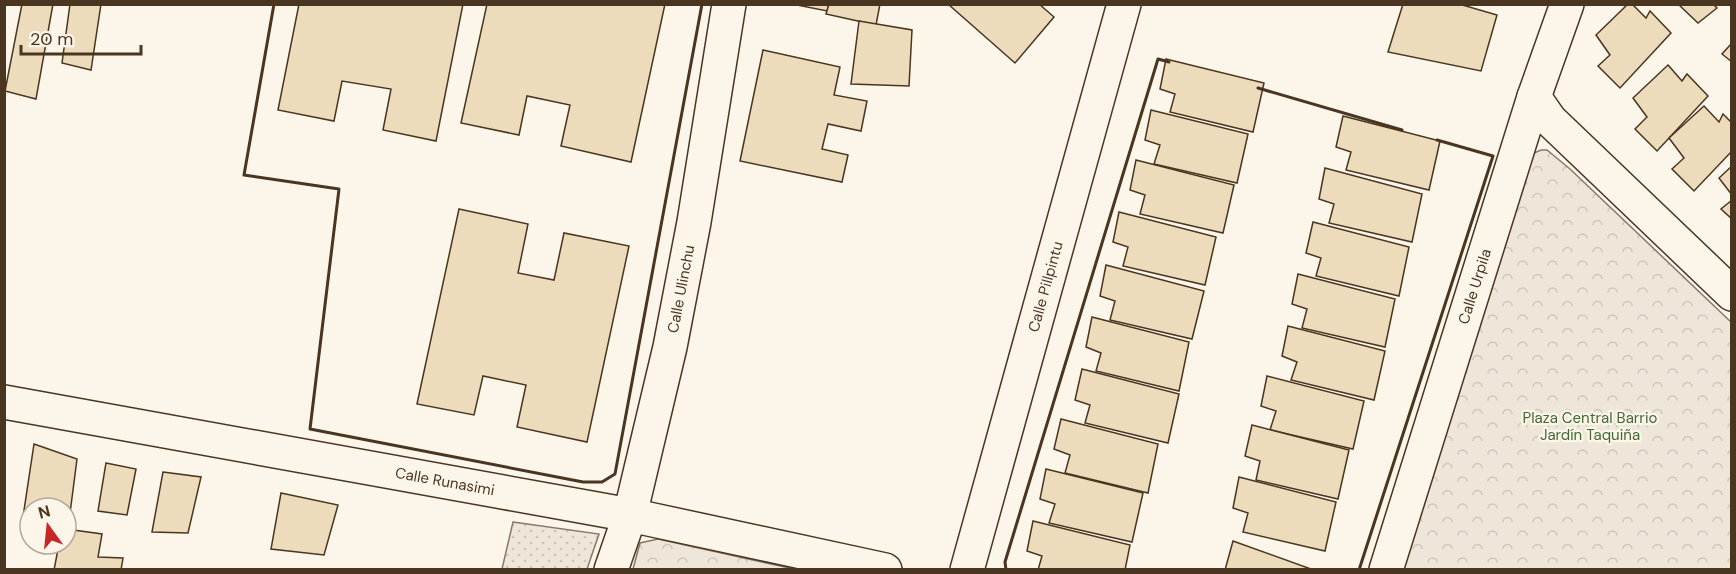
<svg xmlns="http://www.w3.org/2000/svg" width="1736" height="574" font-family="'DM Sans',sans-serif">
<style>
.grass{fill:url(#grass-dots);stroke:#887966;stroke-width:1.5}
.park{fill:url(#park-crowns);stroke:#887966;stroke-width:1.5}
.building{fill:#ecdcbc;stroke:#4a3520;stroke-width:1.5}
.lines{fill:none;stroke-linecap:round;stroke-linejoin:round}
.street-casing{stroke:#4a3520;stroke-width:36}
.street{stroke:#fbf6e9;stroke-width:33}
.wall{stroke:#4a3520;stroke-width:3}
.labels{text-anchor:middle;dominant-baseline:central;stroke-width:4.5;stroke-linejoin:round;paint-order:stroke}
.street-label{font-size:15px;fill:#4a3520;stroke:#fbf6e9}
.park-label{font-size:15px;fill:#436837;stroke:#fbf6e9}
</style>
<defs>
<pattern id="grass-dots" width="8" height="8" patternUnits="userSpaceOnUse" patternTransform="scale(1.5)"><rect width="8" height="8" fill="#ede6d9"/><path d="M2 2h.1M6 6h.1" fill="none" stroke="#cdc6ba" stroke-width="1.8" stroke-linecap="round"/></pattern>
<pattern id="park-crowns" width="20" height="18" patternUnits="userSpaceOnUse" patternTransform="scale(1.5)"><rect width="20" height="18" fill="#ede6d9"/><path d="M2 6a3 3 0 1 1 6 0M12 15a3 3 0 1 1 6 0" fill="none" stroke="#cdc6ba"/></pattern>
</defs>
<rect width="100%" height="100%" fill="#fbf6e9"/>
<path class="grass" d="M 513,522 L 599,534 L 587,569 L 502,569 Z"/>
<g class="park">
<path d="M 1541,150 L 1547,150 L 1570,169 L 1731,322 L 1731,569 L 1392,570 L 1530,159 L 1534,153 Z"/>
<path d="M 658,539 L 794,569 L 633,569 L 640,543 Z"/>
</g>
<g class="building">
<path d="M 22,4 L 53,4 L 36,99 L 5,91 Z"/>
<path d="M 70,4 L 101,4 L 91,70 L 62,63 Z"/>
<path d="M 299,4 L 463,4 L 436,141 L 383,130 L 391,89 L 342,81 L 334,121 L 278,110 Z"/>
<path d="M 487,4 L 665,4 L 631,162 L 561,146 L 570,105 L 527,96 L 519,135 L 461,123 Z"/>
<path d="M 792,4 L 829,4 L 827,11 Z"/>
<path d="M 829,4 L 880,4 L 876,25 L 826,14 Z"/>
<path d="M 948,4 L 1039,4 L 1054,17 L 1015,63 Z"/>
<path d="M 1403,4 L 1459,4 L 1497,15 L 1481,71 L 1388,52 Z"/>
<path d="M 1628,4 L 1632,4 L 1646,18 L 1650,11 L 1671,33 L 1620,88 L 1598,66 L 1610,55 L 1596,35 Z"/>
<path d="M 1678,4 L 1713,4 L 1717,8 L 1698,23 Z"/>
<path d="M 859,21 L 912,30 L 909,86 L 851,84 Z"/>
<path d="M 1732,43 L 1732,62 L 1722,54 Z"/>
<path d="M 763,50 L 840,67 L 834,95 L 867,101 L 861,131 L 828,124 L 822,149 L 848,155 L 842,182 L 740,161 Z"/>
<path d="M 1166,59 L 1264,83 L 1253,132 L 1170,112 L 1175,94 L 1160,89 Z"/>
<path d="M 1668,65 L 1682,81 L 1687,74 L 1708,96 L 1657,151 L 1635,129 L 1647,117 L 1633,98 Z"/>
<path d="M 1704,106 L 1719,122 L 1723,114 L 1732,123 L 1732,151 L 1694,191 L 1672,169 L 1684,158 L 1669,138 Z"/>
<path d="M 1151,110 L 1248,134 L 1237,183 L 1154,164 L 1160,145 L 1145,140 Z"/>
<path d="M 1343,116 L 1440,141 L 1429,190 L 1346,170 L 1351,152 L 1336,147 Z"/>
<path d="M 1136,160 L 1234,185 L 1223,233 L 1140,214 L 1145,195 L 1130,190 Z"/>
<path d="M 1732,166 L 1732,195 L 1719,178 Z"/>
<path d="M 1325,168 L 1422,194 L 1412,242 L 1329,223 L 1334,204 L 1319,199 Z"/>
<path d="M 1732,200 L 1732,219 L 1721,209 Z"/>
<path d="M 459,209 L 528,224 L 518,273 L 554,280 L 564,233 L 629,246 L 587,442 L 517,427 L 526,385 L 483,376 L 474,415 L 417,404 Z"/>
<path d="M 1119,212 L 1216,237 L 1205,285 L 1123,266 L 1128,247 L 1113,242 Z"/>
<path d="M 1313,222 L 1409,247 L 1399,296 L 1316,276 L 1321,258 L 1306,253 Z"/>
<path d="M 1106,265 L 1204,291 L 1192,339 L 1110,320 L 1115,301 L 1100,296 Z"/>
<path d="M 1298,274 L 1395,299 L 1385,347 L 1302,328 L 1307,309 L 1292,304 Z"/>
<path d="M 1092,317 L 1189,342 L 1179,391 L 1096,371 L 1101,353 L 1086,347 Z"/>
<path d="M 1288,326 L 1385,351 L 1374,400 L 1291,380 L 1297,362 L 1282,356 Z"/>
<path d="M 1082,369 L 1179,394 L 1168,443 L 1085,423 L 1090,405 L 1075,400 Z"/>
<path d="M 1267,376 L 1364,401 L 1353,449 L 1270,430 L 1276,411 L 1261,406 Z"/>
<path d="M 1061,419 L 1158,444 L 1148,493 L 1065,473 L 1070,455 L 1054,449 Z"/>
<path d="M 1252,425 L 1349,450 L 1338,499 L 1256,480 L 1260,461 L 1245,456 Z"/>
<path d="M 34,444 L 77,459 L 69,521 L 66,521 L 66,508 L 30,508 L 30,518 L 23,517 Z"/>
<path d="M 106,463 L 136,469 L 127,515 L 98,511 Z"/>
<path d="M 1046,469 L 1143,493 L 1132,542 L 1049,523 L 1055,504 L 1040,499 Z"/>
<path d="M 163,472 L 201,477 L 188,533 L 152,532 Z"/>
<path d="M 1239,477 L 1336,502 L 1325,551 L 1243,532 L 1248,513 L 1233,508 Z"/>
<path d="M 281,493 L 338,505 L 324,555 L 271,549 Z"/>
<path d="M 1033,521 L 1130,545 L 1125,570 L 1038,570 L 1042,556 L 1027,551 Z"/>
<path d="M 66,529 L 102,534 L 98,557 L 123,558 L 121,570 L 54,570 L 59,544 L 66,544 Z"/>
<path d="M 1233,541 L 1311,569 L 1311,570 L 1225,570 Z"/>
</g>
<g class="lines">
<defs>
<g id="street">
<path d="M 1534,97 L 1550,120 L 1732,294"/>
<path id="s1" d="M 4,402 L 630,515 L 885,570"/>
<path id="s2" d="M 611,570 L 630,515 L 670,347 L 694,222 L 729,4"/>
<path id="s3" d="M 967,570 L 1124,4"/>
<path id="s4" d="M 1386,570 L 1534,97 L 1567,4"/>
</g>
</defs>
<use href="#street" class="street-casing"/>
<use href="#street" class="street"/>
<g class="wall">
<path d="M 274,4 L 244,175 L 339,189 L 310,429 L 583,482 L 602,482 L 615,474 L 702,4"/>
<path d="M 1258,88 L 1402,130"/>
<path d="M 1006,570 L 1005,562 L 1158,59 L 1169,62"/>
<path d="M 1359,570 L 1493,156 L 1437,140"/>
</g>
</g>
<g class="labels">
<g class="street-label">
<text stroke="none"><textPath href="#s3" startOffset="294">Calle Pillpintu</textPath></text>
<text stroke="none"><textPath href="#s4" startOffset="297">Calle Urpila</textPath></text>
<text stroke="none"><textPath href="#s2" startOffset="290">Calle Ulinchu</textPath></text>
<text stroke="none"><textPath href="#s1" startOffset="448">Calle Runasimi</textPath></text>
</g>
<g class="park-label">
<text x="1590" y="418">Plaza Central Barrio<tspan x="1590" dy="17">Jardín Taquiña</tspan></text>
</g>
</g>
<rect width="1736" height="574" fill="none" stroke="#4a3520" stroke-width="12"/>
<g transform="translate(48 526) rotate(345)"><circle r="28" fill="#fbf6e9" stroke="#b4a999" stroke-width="1.5"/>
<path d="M0-4.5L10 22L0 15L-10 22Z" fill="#c62828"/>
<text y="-9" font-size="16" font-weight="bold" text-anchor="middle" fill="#4a3520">N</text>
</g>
<path d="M21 45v9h120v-9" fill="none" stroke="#4a3520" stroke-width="3"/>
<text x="30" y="45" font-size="18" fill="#4a3520" stroke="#fbf6e9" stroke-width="4.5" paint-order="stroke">20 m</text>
</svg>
